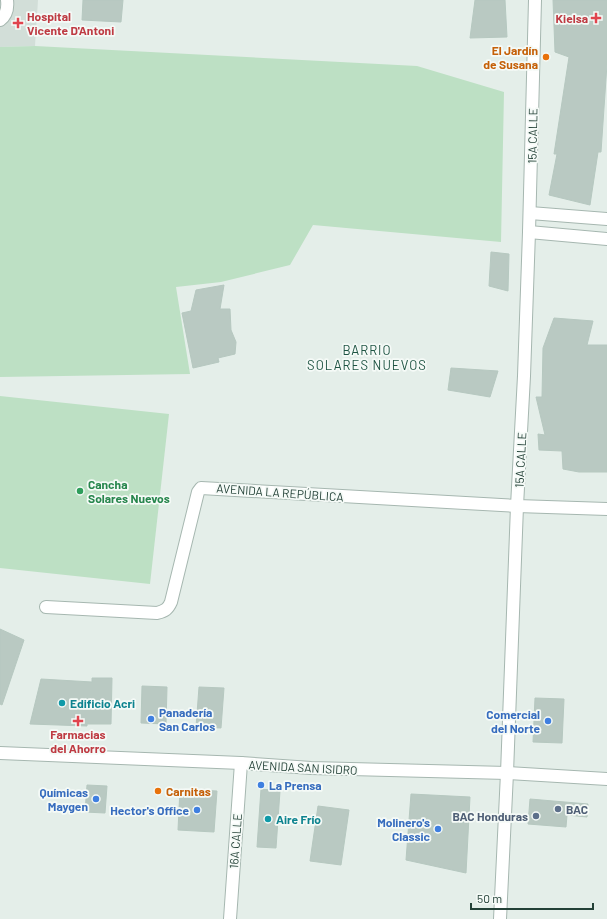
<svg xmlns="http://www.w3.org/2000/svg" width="607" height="919" font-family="Barlow,sans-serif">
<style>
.built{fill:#d2ded8}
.green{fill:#bde0c4}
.building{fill:#b9c9c2;stroke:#b6c8c0}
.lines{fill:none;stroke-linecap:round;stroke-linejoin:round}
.minor-casing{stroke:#a6b7b0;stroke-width:14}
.minor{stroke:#fff;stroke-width:12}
.health-dot{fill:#e0444e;stroke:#f5faf7;stroke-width:1.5}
.food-dot{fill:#e8710a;stroke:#f5faf7;stroke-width:1.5}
.leisure-dot{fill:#2e9e5b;stroke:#f5faf7;stroke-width:1.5}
.culture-dot{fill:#0f9aa8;stroke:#f5faf7;stroke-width:1.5}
.shop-dot{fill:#3f7fe0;stroke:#f5faf7;stroke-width:1.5}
.service-dot{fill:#5c6f8a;stroke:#f5faf7;stroke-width:1.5}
.labels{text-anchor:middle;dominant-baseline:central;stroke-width:3.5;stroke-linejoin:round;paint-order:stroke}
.health-label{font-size:12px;font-weight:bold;fill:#be3a42;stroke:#f5faf7;text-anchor:start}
.food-label{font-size:12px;font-weight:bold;fill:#c56008;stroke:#f5faf7;text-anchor:end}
.street-label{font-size:12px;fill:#234137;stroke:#f5faf7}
.leisure-label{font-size:12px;font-weight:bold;fill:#27864d;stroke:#f5faf7;text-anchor:start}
.culture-label{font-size:12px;font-weight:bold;fill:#0d838f;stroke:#f5faf7;text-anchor:start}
.shop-label{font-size:12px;font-weight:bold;fill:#366cbe;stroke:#f5faf7;text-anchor:end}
.service-label{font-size:12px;font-weight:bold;fill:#4e5e75;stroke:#f5faf7;text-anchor:start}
.neighbourhood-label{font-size:13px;letter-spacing:1px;fill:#1e5443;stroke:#f5faf7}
</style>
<rect width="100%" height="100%" fill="#e4eee9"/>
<path class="built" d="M 0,0 L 38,0 L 35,46 L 0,47 Z"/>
<g class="green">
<path d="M 35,46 L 417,66 L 504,92 L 501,242 L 313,225 L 290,265 L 221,282 L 176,287 L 190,374 L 0,377 L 0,47 Z"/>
<path d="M 0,396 L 169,414 L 150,584 L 0,568 Z"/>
</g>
<g class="building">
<path d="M 83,0 L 123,0 L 121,22 L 82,20 Z"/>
<path d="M 475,0 L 505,0 L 507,37 L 470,38 Z"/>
<path d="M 553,0 L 607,0 L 607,64 L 601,152 L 598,152 L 590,205 L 549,195 L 557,154 L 554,154 L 569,57 L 555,52 Z"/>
<path d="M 491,252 L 509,254 L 508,291 L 489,286 Z"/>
<path d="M 224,285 L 220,309 L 230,309 L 231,330 L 236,342 L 235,354 L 218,358 L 219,362 L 193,368 L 182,313 L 191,311 L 196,290 Z"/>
<path d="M 554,318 L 593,321 L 587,345 L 607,345 L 607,472 L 579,472 L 563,469 L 562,451 L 539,450 L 538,434 L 545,435 L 536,397 L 542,397 L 543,348 Z"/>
<path d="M 451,368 L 498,371 L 490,397 L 448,390 Z"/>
<path d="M 0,629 L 24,640 L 2,705 L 0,704 Z"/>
<path d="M 92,678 L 112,678 L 111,724 L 87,724 L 87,726 L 30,724 L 41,679 L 92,682 Z"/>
<path d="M 142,686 L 167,687 L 166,724 L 141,723 Z"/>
<path d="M 199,687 L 224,688 L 221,728 L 196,727 Z"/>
<path d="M 535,698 L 564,699 L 562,743 L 533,742 Z"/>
<path d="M 87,785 L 107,786 L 105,813 L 85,812 Z"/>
<path d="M 180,789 L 217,791 L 214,832 L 178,830 Z"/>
<path d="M 261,789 L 280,791 L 276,848 L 257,847 Z"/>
<path d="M 411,794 L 470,797 L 466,873 L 406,860 Z"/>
<path d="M 530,799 L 588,804 L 587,817 L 567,815 L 566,827 L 528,824 Z"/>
<path d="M 318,806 L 349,810 L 341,865 L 310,861 Z"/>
</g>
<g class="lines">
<defs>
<g id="minor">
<path d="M 0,20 C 7,15 8,8 7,0"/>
<path d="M 530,213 L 607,219"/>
<path d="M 529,232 L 607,239"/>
<path d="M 46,607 L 157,613 C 165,611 168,609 171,602 L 198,492 L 201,488 L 517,506 L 607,509"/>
<path d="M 0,753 L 241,763 L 311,768 L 507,773 L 607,779"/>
<path d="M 230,919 L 241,763"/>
<path d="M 500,919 L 507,773 L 517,506 L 524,376 L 529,232 L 535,0"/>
</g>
</defs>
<use href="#minor" class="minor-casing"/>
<use href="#minor" class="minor"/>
</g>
<g class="health-dot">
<path d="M594 12h4v4h4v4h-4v4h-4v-4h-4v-4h4z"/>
<path d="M16 17h4v4h4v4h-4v4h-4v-4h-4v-4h4z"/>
<path d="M76 715h4v4h4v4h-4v4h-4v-4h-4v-4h4z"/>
</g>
<g class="food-dot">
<circle cx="546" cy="57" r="4"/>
<circle cx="158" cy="791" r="4"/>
</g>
<circle class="leisure-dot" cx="80" cy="491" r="4"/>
<g class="culture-dot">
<circle cx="62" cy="703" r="4"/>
<circle cx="268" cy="819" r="4"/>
</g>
<g class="shop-dot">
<circle cx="151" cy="719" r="4"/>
<circle cx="548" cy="721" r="4"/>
<circle cx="261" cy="785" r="4"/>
<circle cx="96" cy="799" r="4"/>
<circle cx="197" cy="810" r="4"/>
<circle cx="438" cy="829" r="4"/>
</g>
<g class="service-dot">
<circle cx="558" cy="809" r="4"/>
<circle cx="536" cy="816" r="4"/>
</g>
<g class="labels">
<g class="health-label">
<text x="27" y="16">Hospital<tspan x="27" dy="14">Vicente D'Antoni</tspan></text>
<text x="588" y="18" text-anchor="end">Kielsa</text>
<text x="78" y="734" text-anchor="middle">Farmacias<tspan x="78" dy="14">del Ahorro</tspan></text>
</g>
<g class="food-label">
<text x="538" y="50">El Jardín<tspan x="538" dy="14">de Susana</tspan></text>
<text x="166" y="791" text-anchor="start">Carnitas</text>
</g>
<g class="street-label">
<text transform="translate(532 136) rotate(-89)">15A CALLE</text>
<text transform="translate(520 460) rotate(-87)">15A CALLE</text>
<text transform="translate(280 492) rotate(4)">AVENIDA LA REPÚBLICA</text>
<text transform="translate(303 767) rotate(3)">AVENIDA SAN ISIDRO</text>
<text transform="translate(235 841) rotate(-86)">16A CALLE</text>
</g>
<g class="leisure-label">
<text x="88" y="484">Cancha<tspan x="88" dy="14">Solares Nuevos</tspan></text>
</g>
<g class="culture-label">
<text x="70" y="703">Edificio Acri</text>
<text x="276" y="819">Aire Frío</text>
</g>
<g class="shop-label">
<text x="159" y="712" text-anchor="start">Panadería<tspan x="159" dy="14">San Carlos</tspan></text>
<text x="540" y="714">Comercial<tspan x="540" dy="14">del Norte</tspan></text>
<text x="269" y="785" text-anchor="start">La Prensa</text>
<text x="88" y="792">Químicas<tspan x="88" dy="14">Maygen</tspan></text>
<text x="189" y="810">Hector's Office</text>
<text x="430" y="822">Molinero's<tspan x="430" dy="14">Classic</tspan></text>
</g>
<g class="service-label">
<text x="566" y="809">BAC</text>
<text x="528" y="816" text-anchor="end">BAC Honduras</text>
</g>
<g class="neighbourhood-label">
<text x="367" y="350">BARRIO<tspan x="367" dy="15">SOLARES NUEVOS</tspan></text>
</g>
</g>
<path d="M471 903v6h122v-6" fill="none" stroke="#234137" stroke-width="2"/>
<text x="477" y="903" font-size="12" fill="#234137" stroke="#f5faf7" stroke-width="3" paint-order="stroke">50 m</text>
</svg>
